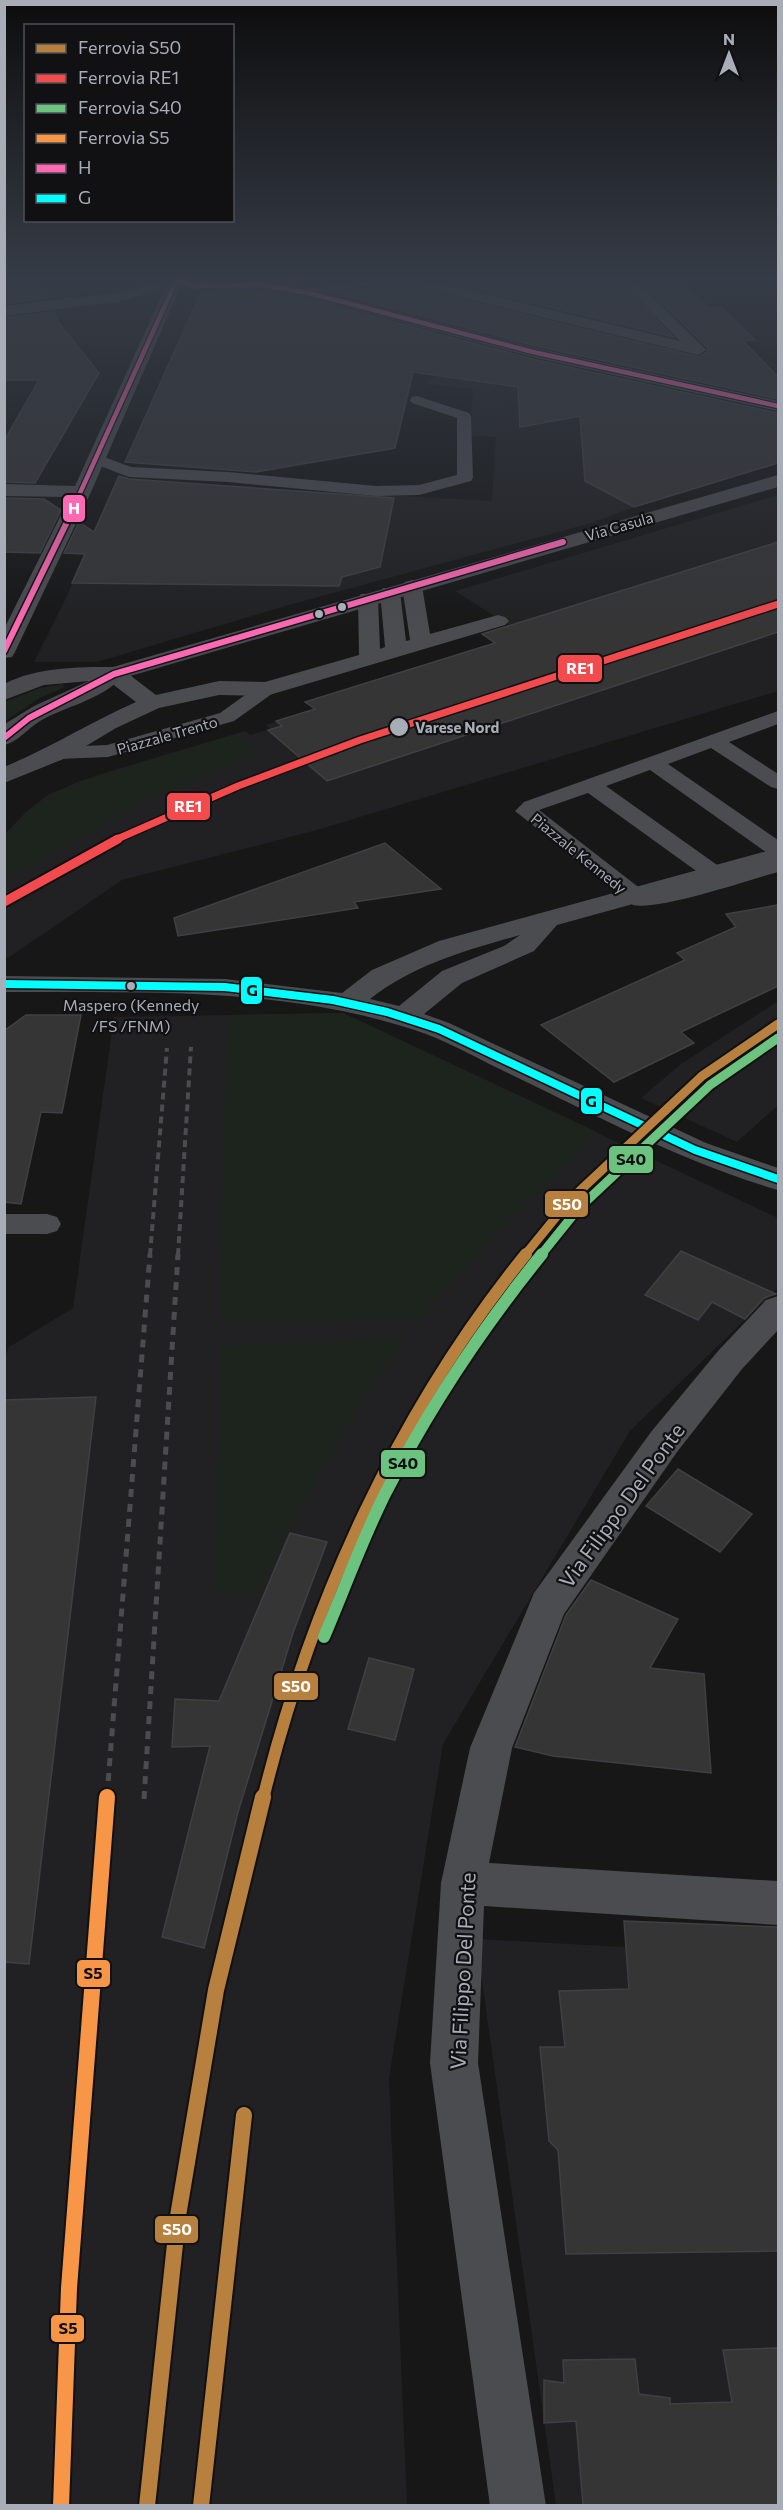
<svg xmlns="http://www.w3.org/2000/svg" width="783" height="2510" font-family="Commissioner,sans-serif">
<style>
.built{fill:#212123}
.green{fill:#1d241e}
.building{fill:#353536;stroke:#3f4043;stroke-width:1.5}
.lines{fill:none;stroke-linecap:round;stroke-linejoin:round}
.service{fill:#4b4c50;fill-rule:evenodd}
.minor{fill:#4b4c50;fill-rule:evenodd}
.tertiary{fill:#4b4c50;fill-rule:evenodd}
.secondary{fill:#4a4a4e;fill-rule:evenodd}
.rail-far1{stroke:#4b4c4f;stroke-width:4;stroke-dasharray:7 5;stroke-linecap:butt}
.rail{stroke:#4b4c4f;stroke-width:5;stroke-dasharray:8 7;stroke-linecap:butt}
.bus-1-far1-casing{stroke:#111113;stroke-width:7}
.bus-1-casing{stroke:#111113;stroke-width:9}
.bus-2-casing{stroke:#111113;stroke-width:11}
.bus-1-far1{stroke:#ff69b4;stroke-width:4.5}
.bus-1{stroke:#ff69b4;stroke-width:6}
.bus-2{stroke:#0ff;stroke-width:8}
.rail-1-far2-casing{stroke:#111113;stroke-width:13}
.rail-1-far1-casing{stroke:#111113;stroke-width:16}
.rail-1-casing{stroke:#111113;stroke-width:20}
.rail-2-far1-casing{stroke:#111113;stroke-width:10}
.rail-2-casing{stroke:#111113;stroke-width:13}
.rail-3-far1-casing{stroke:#111113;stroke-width:13}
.rail-3-casing{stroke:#111113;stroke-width:16}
.rail-4-far1-casing{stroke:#111113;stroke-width:16}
.rail-4-casing{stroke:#111113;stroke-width:20}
.rail-1-far2{stroke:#b8803e;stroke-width:9}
.rail-1-far1{stroke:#b8803e;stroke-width:12}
.rail-1{stroke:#b8803e;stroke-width:16}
.rail-2-far1{stroke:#f34a4e;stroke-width:7}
.rail-2{stroke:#f34a4e;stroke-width:9}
.rail-3-far1{stroke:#6cc27f;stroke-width:9}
.rail-3{stroke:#6cc27f;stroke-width:12}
.rail-4-far1{stroke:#f79647;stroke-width:12}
.rail-4{stroke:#f79647;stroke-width:16}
.bus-dot{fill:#a8adb8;stroke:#111113;stroke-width:2}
.labels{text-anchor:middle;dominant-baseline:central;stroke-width:4.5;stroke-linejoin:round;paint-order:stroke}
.far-street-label{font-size:15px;fill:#a8adb8;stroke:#111113}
.far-stop-label{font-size:15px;font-weight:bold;fill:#a8adb8;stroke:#111113;text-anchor:start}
.bus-label{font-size:16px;fill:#a8adb8;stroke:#111113}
.near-street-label{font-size:21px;fill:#a8adb8;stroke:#111113}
.line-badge{stroke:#111113;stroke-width:2}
.badge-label{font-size:16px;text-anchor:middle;font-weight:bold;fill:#fff}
.pale-badge-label{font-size:16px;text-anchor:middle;font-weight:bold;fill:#111}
</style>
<rect width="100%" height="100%" fill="#171717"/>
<g class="built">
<path d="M 482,347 L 778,420 L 778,463 L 634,507 L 595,522 L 289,605 L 97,662 L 34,662 L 66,598 L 117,480 L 492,501 L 496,437 L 470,435 L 473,389 L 426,384 L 454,360 Z"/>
<path d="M 778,495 L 778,691 L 317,830 L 122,880 L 8,958 L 4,956 L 4,835 L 26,812 L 49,794 L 101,774 L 245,731 L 250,735 L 270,729 L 266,725 L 314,709 L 305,702 L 425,664 L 435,671 L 532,640 L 455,591 Z"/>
<path d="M 778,1001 L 778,1105 L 737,1142 L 641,1098 L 681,1064 Z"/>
<path d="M 343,1013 L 778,1218 L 778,1288 L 630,1431 L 443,1744 L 389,2078 L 407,2505 L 5,2505 L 4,1359 L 9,1347 L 73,1308 L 114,1017 Z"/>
<path d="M 476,1939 L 778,1955 L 778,2505 L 556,2505 Z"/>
</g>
<g class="green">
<path d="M 5,281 L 107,281 L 101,291 L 5,288 Z"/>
<path d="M 62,684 L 65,687 L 38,699 L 5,721 L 5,704 L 7,701 L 40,688 Z"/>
<path d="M 239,733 L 256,748 L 255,754 L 148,800 L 5,879 L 5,836 L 27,812 L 51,795 L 77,782 Z"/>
<path d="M 343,1013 L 597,1132 L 485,1247 L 419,1320 L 219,1322 L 227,1015 Z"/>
<path d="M 407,1339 L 375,1379 L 280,1544 L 258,1594 L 215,1594 L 221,1345 Z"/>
</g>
<g class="building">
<path d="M 384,281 L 403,281 L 406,286 L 699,357 L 707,352 L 708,348 L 639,281 L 679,281 L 710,308 L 721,307 L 755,340 L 743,341 L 778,377 L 778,399 L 536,346 L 337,294 L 375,287 Z"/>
<path d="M 441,281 L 618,281 L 673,337 Z"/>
<path d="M 4,287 L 45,288 L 49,298 L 4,304 Z"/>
<path d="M 262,291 L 308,299 L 532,359 L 778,413 L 778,463 L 634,507 L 585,481 L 580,416 L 520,427 L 518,387 L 413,372 L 395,448 L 256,472 L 125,462 L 201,292 Z"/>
<path d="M 54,312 L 59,323 L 99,373 L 35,483 L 4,482 L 4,441 L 39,380 L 4,380 L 4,318 Z"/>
<path d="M 119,476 L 129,479 L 394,498 L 380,567 L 342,577 L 339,586 L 72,583 L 85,554 L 64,553 L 79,522 L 94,532 Z"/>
<path d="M 4,498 L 44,499 L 61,510 L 40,553 L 4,552 Z"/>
<path d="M 778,542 L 778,632 L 327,781 L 268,730 L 282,726 L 276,721 L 315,709 L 305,702 L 495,643 L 482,634 Z"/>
<path d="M 385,843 L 441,889 L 354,902 L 358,908 L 178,936 L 174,918 Z"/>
<path d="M 778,905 L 778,986 L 681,1032 L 694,1043 L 614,1082 L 541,1025 L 685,960 L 677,953 L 736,927 L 726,914 Z"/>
<path d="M 26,1015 L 81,1015 L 62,1113 L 41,1112 L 21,1204 L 4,1202 L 4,1031 Z"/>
<path d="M 681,1251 L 776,1294 L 764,1298 L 745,1319 L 712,1302 L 698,1320 L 645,1295 Z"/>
<path d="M 96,1397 L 29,1964 L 4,1962 L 4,1400 Z"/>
<path d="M 678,1469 L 752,1514 L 720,1552 L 646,1506 Z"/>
<path d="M 290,1533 L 327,1542 L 293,1633 L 238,1812 L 204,1948 L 162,1937 L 210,1746 L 172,1747 L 175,1699 L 219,1701 Z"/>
<path d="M 591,1580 L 678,1619 L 650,1668 L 704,1674 L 711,1773 L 553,1756 L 515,1747 L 566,1615 Z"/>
<path d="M 369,1658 L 414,1669 L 395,1740 L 348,1729 Z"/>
<path d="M 624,1921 L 778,1927 L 778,2251 L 566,2254 L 558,2150 L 549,2141 L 540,2047 L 565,2047 L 559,1991 L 629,1989 Z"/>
<path d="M 778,2348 L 778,2505 L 583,2505 L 576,2421 L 544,2423 L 544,2380 L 564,2383 L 563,2360 L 635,2359 L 639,2394 L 670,2398 L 670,2404 L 732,2402 L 723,2350 Z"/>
</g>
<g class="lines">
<g class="service">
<path d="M 417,396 L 469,413 L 471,416 L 473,478 L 471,481 L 419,495 L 376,496 L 228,482 L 129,477 L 90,462 L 88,459 L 96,454 L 131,467 L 228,472 L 376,486 L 419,485 L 457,475 L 457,418 L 412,403 L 410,400 L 412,397 Z"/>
<path d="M 266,683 L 276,689 L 273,693 L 234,721 L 108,757 L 58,759 L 51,757 L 48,753 L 51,749 L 58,747 L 107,745 L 220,713 L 259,685 Z"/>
<path d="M 778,711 L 778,724 L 729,742 L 778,774 L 778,789 L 771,787 L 711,748 L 668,764 L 778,840 L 778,856 L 770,855 L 650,770 L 606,786 L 727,872 L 778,858 L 778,872 C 748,880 659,911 633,905 L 515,811 L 524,802 ZM 588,793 L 706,878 L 646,893 L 539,810 Z"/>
<path d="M 4,1214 L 47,1214 L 57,1217 L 61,1224 L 57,1231 L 47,1234 L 4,1234 Z"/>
</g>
<g class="minor">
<path d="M 153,281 L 183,281 L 91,492 L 15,652 L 12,657 L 4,658 L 4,629 L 70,497 L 4,496 L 4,484 L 75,486 L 166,286 L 127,300 L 4,316 L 4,306 L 124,292 Z"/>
<path d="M 350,281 L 382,281 L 375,285 L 309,297 L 302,293 L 309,289 Z"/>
<path d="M 405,281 L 431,281 L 680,341 L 620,281 L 636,281 L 706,350 L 698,355 L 407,284 Z"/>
<path d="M 412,580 L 419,582 L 422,586 L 430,634 L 498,615 L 505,617 L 509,621 L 505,625 L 266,696 L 219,695 L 159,708 L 116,728 L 66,758 L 4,783 L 4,767 C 50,748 91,722 136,702 L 106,679 L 103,674 L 106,669 L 122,669 L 156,695 L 219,681 L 265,682 L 359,655 L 358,598 L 361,594 L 375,594 L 378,598 L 380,649 L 385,647 L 380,592 L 383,588 L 397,588 L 400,592 L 406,641 L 410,640 L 402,586 L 405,582 Z"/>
<path d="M 778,848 L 778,864 L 557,925 L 534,951 L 462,983 L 424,1014 L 449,1023 L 706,1143 L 778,1168 L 778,1190 C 685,1163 599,1117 512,1075 C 484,1062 455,1045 426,1034 C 291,986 146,993 4,992 L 4,976 L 225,979 L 342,993 L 372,970 L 439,941 ZM 520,935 L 504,946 L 442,971 L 399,1006 L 370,999 C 413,965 467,950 520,935 Z"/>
<path d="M 778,1296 L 778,1330 L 742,1369 L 677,1452 L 564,1614 L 512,1748 L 489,1863 L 778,1881 L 778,1925 L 484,1906 L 478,2063 L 546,2506 L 490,2506 L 430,2063 L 441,1883 L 470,1748 L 534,1593 L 651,1432 L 718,1351 L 766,1300 Z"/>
</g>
<path class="tertiary" d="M 172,281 L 265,281 L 309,289 L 535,348 L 778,401 L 778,411 L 533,357 L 308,297 L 262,289 L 193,290 Z"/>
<path class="secondary" d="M 778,475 L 778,487 L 120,679 C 100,700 64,707 40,721 C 28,728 18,742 4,745 L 4,725 L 8,722 L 34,706 L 89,681 L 44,685 L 4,700 L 4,684 C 37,667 77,667 113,667 Z"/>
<g class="rail-far1">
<path d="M 150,1255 L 167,1048"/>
<path d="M 178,1255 L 191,1047"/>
</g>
<g class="rail">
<path d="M 107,1796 L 150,1254"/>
<path d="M 144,1799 L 178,1254"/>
</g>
<defs>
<g id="bus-1-far1">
<path d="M 179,281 L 193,286 L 262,285 L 309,293 L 533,352 L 778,406"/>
<path d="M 66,524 L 176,281"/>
</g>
<g id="bus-1">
<path d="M 4,651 L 67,522"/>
<path d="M 4,738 L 29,718 L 114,674 L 563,542"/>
</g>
<path id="bus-2" d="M 4,984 L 225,987 L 333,1000 L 387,1012 L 439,1029 L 695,1150 L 778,1179"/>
</defs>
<use href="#bus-1-far1" class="bus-1-far1-casing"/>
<use href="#bus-1" class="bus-1-casing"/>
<use href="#bus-2" class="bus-2-casing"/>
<use href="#bus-1-far1" class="bus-1-far1"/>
<use href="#bus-1" class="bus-1"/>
<use href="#bus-2" class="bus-2"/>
<defs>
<path id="rail-1-far2" d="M 525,1255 L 569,1201 L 702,1076 L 778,1024"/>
<path id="rail-1-far1" d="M 263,1799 C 311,1603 399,1411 526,1254"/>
<g id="rail-1">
<path d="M 147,2506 L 178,2216 L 216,1990 L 263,1797"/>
<path d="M 201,2506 L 244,2115"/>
</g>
<path id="rail-2-far1" d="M 115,840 L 238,786 L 360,740 L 778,604"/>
<path id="rail-2" d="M 4,902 L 118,839"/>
<path id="rail-3-far1" d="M 541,1255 L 578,1209 L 710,1085 L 778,1038"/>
<path id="rail-3" d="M 324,1637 C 344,1590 362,1540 385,1494 C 428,1410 482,1328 542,1254"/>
<path id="rail-4-far1" d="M 107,1799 L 107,1796"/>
<path id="rail-4" d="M 61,2506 L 69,2288 L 107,1797"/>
</defs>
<use href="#rail-1-far2" class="rail-1-far2-casing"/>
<use href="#rail-1-far1" class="rail-1-far1-casing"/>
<use href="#rail-1" class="rail-1-casing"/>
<use href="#rail-2-far1" class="rail-2-far1-casing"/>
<use href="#rail-2" class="rail-2-casing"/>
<use href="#rail-3-far1" class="rail-3-far1-casing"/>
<use href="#rail-3" class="rail-3-casing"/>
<use href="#rail-4-far1" class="rail-4-far1-casing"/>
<use href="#rail-4" class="rail-4-casing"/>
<use href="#rail-1-far2" class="rail-1-far2"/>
<use href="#rail-1-far1" class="rail-1-far1"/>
<use href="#rail-1" class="rail-1"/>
<use href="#rail-2-far1" class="rail-2-far1"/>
<use href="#rail-2" class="rail-2"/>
<use href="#rail-3-far1" class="rail-3-far1"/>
<use href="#rail-3" class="rail-3"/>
<use href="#rail-4-far1" class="rail-4-far1"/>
<use href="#rail-4" class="rail-4"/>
</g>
<linearGradient id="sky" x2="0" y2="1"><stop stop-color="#0d0d0d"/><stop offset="0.44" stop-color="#363c47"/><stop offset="1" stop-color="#363c47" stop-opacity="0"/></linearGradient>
<rect width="783" height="633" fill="url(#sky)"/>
<g class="bus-dot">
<circle cx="342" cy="607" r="5"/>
<circle cx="319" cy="614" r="5"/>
<circle cx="399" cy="727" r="10"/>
<circle cx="131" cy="986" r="5"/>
</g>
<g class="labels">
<g class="far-street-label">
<text transform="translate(619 526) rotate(-16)">Via Casula</text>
<text transform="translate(167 735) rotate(-16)">Piazzale Trento</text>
<text transform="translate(579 853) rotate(39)">Piazzale Kennedy</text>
</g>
<g class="far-stop-label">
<text x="415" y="727">Varese Nord</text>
</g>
<g class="bus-label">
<text x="131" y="1004">Maspero (Kennedy<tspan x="131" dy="21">/FS /FNM)</tspan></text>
</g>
<g class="near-street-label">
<text transform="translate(621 1505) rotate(-54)">Via Filippo Del Ponte</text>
<text transform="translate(462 1971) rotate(-87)">Via Filippo Del Ponte</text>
</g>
</g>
<g class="line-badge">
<rect x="62" y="494" width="24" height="29" rx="6" fill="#ff69b4"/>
<rect x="557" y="654" width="46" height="29" rx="6" fill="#f34a4e"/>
<rect x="166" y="792" width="45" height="29" rx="6" fill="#f34a4e"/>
<rect x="240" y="976" width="23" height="29" rx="6" fill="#0ff"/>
<rect x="580" y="1087" width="23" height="28" rx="6" fill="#0ff"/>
<rect x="608" y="1145" width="46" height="29" rx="6" fill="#6cc27f"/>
<rect x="544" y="1190" width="45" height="28" rx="6" fill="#b8803e"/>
<rect x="380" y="1449" width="46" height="29" rx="6" fill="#6cc27f"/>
<rect x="273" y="1672" width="46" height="29" rx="6" fill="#b8803e"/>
<rect x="76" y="1959" width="35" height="29" rx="6" fill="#f79647"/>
<rect x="154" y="2215" width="45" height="29" rx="6" fill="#b8803e"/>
<rect x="50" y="2314" width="35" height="29" rx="6" fill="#f79647"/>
</g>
<g class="badge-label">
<text x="74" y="514">H</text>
<text x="580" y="674">RE1</text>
<text x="188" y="812">RE1</text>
<text x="567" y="1210">S50</text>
<text x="296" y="1692">S50</text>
<text x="177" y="2235">S50</text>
</g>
<g class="pale-badge-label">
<text x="252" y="996">G</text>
<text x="591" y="1107">G</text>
<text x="631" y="1165">S40</text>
<text x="403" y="1469">S40</text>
<text x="93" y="1979">S5</text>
<text x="68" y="2334">S5</text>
</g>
<rect width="783" height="2510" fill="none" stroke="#a8adb8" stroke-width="12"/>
<rect x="24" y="24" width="210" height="198" fill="#111113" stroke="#4d4f55" stroke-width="1.5"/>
<rect x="36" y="44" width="30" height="9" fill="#b8803e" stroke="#4d4f55" stroke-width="1.5"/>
<text x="78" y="54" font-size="18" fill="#a8adb8">Ferrovia S50</text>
<rect x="36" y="74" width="30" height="9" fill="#f34a4e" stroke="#4d4f55" stroke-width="1.5"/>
<text x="78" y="84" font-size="18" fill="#a8adb8">Ferrovia RE1</text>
<rect x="36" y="104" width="30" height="9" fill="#6cc27f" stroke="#4d4f55" stroke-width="1.5"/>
<text x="78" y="114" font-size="18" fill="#a8adb8">Ferrovia S40</text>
<rect x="36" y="134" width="30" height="9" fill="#f79647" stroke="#4d4f55" stroke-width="1.5"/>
<text x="78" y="144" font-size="18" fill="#a8adb8">Ferrovia S5</text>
<rect x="36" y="164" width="30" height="9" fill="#ff69b4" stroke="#4d4f55" stroke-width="1.5"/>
<text x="78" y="174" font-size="18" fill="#a8adb8">H</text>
<rect x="36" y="194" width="30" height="9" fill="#00ffff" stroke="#4d4f55" stroke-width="1.5"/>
<text x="78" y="204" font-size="18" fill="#a8adb8">G</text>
<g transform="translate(729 54)" stroke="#111113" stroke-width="4.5" paint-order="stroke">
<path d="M0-4.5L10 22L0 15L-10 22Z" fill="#a8adb8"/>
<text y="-9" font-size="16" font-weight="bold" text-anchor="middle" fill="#a8adb8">N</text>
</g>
</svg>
